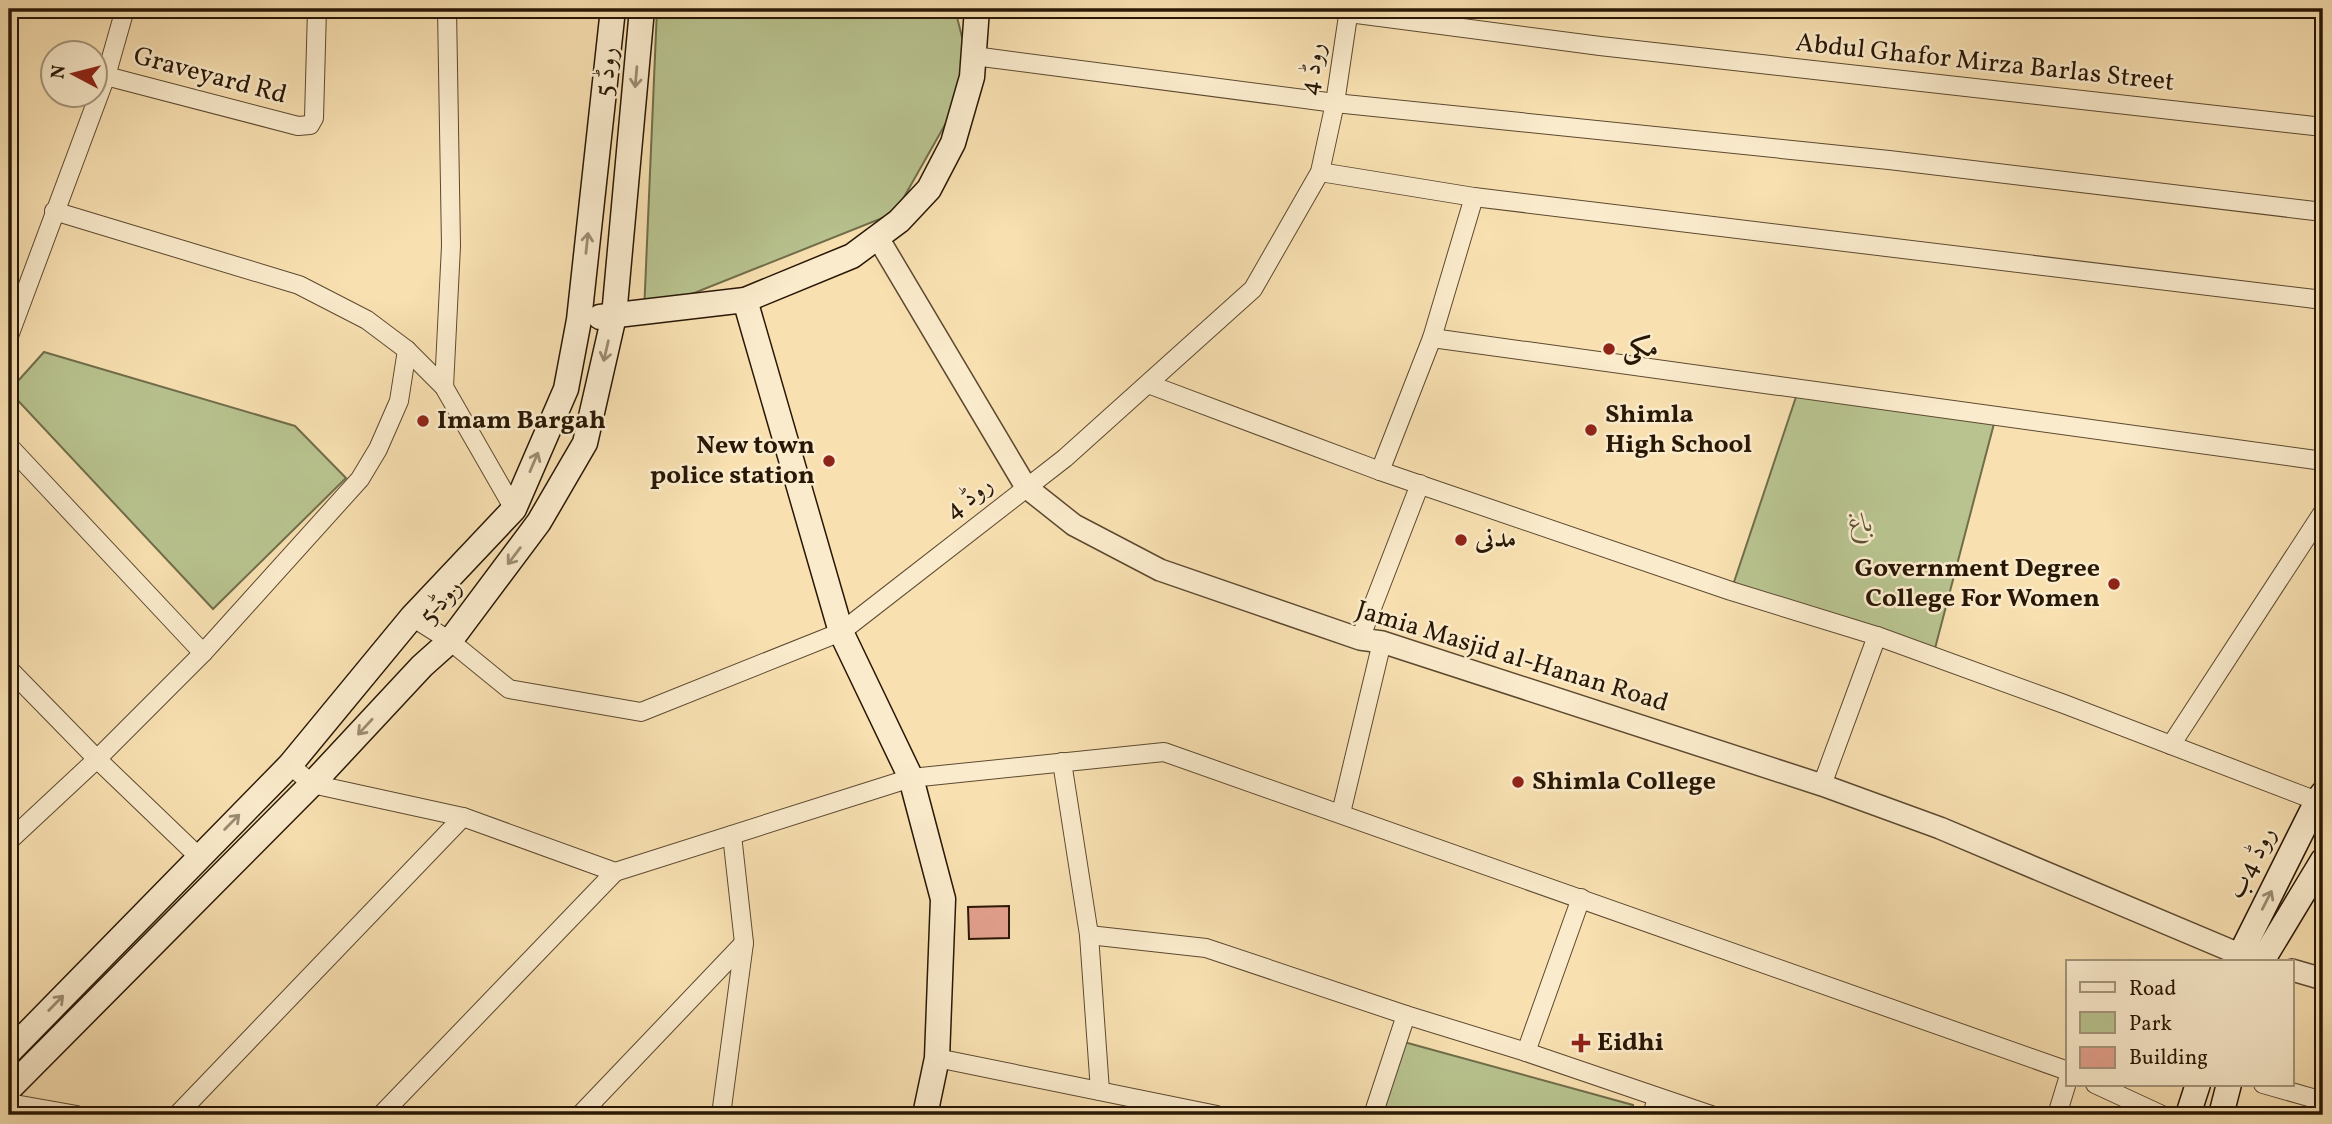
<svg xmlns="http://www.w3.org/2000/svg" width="2332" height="1124" font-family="Vollkorn,Amiri,serif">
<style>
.green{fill:#b8c38f;stroke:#706d4a;stroke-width:2}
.building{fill:#e3a08d;stroke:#291705;stroke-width:2}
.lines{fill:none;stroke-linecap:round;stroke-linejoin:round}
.minor-casing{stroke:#5d4930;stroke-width:20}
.tertiary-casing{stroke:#5d4930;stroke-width:24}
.secondary-casing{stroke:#291705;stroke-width:27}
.minor{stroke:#faebcc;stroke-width:18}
.tertiary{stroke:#faebcc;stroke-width:21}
.secondary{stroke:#faebcc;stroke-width:24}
.oneway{stroke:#9c8c72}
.poi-dot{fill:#8f2418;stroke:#faebcc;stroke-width:2.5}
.labels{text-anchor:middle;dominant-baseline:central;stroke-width:5;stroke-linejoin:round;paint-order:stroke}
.street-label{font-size:26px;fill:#291705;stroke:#faebcc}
.poi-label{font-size:26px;font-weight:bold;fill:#291705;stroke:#faebcc;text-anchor:start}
.park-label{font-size:26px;font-style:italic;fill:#5b5335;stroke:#faebcc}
</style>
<rect width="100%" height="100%" fill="#f8e0b1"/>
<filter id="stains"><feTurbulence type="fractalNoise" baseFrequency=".00286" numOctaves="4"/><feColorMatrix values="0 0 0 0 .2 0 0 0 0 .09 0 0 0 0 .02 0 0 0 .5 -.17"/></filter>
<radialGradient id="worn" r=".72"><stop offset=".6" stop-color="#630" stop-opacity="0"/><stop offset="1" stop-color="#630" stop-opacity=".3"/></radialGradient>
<g class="green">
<path d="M 657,9 L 955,9 L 972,77 L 895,213 L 644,313 Z"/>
<path d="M 44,352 L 295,426 L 346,478 L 213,609 L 9,391 Z"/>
<path d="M 1799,388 L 1996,416 L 1933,656 L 1731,591 Z"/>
<path d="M 1404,1042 L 1633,1105 L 1630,1115 L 1381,1115 Z"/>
</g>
<path class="building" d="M 1009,906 L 1009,938 L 969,939 L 968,907 Z"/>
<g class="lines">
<defs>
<g id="minor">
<path d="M 1349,13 L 1600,46 L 2323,127"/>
<path d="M 974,56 L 1335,103 L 1889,160 L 2323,212"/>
<path d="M 106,76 L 298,126 L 310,125 L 314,118 L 317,9"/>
<path d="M 1320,172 L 1474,197 L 2323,300"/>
<path d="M 54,211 L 299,285 L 367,320 L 407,350 L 444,387 L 514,509"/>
<path d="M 9,336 L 106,76 L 125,9"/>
<path d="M 1432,338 L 2323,461"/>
<path d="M 1148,384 L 1380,471 L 1731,591 L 1877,636 L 2064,704 L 2317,801"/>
<path d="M 444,387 L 451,246 L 447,9"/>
<path d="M 9,446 L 203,653"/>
<path d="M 1380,471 L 1432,338 L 1474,197"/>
<path d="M 412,617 L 450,641 L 509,689 L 641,712 L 841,632 L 1065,458 L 1253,289 L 1320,172 L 1335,103 L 1349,9"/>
<path d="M 1360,639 L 1420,484"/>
<path d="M 9,669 L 97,759 L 198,856"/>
<path d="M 2171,745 L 2323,512"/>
<path d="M 1062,762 L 1089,935 L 1100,1091"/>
<path d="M 290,765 L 312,784 L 463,817 L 615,872 L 911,778 L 1164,752 L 2068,1071"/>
<path d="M 1822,785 L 1877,636"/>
<path d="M 1341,813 L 1382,642"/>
<path d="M 9,841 L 97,759 L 203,653 L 360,479 L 378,449 L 399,401 L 407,350"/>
<path d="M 1089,935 L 1206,948 L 1406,1015 L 1526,1052 L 1711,1115"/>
<path d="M 1526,1052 L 1581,898"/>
<path d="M 937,1058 L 1217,1115"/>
<path d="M 2095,1084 L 2162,1115"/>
<path d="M 2263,1084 L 2323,1101"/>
<path d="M 9,1103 L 77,1115"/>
<path d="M 177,1115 L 463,817"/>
<path d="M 381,1115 L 615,872"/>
<path d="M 580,1115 L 744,943"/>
<path d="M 721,1115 L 744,943 L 732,835"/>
<path d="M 1373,1115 L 1406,1015"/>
<path d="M 1652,1115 L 1657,1098"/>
<path d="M 2057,1115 L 2068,1079"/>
</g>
<g id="tertiary">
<path d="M 878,238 L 1026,487 L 1074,525 L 1160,570 L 1360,639 L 1382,642 L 1822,785 L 1940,828 L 2239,954 L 2255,959"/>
<path d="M 2292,970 L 2323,979"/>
</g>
<g id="secondary">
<path d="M 745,300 L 841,632 L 911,778 L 943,899 L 937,1058 L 925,1115"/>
<path d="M 600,317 L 745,300 L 852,256 L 899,221 L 929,189 L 953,143 L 972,77 L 977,9"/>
<path d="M 2237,961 L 2317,801 L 2323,793"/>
<path d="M 2262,961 L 2323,860"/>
<path d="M 9,1052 L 290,765 L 412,617 L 514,509 L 566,389 L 579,320 L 613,9"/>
<path d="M 9,1089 L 312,784 L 422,666 L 450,641 L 539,522 L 585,443 L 614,316 L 642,9"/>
<path d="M 2188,1115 L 2198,1084"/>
<path d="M 2221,1115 L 2229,1084"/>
</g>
</defs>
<use href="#minor" class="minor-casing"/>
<use href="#tertiary" class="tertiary-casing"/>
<use href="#secondary" class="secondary-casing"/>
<use href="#minor" class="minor"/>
<use href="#tertiary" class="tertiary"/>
<use href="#secondary" class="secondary"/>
</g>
<defs><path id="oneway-shaft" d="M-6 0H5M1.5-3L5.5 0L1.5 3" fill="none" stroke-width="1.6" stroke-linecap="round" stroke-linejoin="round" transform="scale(1.75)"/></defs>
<g class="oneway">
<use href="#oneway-shaft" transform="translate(636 77) rotate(95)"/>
<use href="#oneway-shaft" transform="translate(587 243) rotate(-84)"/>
<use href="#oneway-shaft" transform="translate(606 351) rotate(103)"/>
<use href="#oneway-shaft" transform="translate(534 462) rotate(-67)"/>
<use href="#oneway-shaft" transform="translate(514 556) rotate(127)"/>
<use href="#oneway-shaft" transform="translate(365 727) rotate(133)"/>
<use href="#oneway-shaft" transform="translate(232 822) rotate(-45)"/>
<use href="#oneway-shaft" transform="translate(2267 900) rotate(-63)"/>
<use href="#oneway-shaft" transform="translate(56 1003) rotate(-46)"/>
</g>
<g class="poi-dot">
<circle cx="1609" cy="349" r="7"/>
<circle cx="423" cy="421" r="7"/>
<circle cx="1591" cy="430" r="7"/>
<circle cx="829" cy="461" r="7"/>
<circle cx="1461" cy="540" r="7"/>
<circle cx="2114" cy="584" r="7"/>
<circle cx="1518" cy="782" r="7"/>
<path d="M1577.5 1032.5h7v7h7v7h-7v7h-7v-7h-7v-7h7z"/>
</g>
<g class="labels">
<g class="street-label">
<text transform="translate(1985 63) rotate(6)">Abdul Ghafor Mirza Barlas Street</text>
<text transform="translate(1313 69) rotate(-81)">روڈ 4</text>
<text transform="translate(607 72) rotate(-85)">روڈ 5</text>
<text transform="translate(210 76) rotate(15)">Graveyard Rd</text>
<text transform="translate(969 498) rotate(-38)">روڈ 4</text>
<text transform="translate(441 602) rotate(-51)">روڈ 5</text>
<text transform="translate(1512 657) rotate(17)">Jamia Masjid al-Hanan Road</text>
<text transform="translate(2252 863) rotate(-63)">روڈ 4ب</text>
</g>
<g class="poi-label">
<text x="1623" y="349">مکی</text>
<text x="1605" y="415">Shimla<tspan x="1605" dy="30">High School</tspan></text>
<text x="437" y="421">Imam Bargah</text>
<text x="815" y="446" text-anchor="end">New town<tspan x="815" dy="30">police station</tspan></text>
<text x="1475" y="540">مدنی</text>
<text x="2100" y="569" text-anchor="end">Government Degree<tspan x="2100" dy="30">College For Women</tspan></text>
<text x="1532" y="782">Shimla College</text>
<text x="1597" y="1043">Eidhi</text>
</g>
<g class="park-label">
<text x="1861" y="524">باغ</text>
</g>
</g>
<rect width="2332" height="1124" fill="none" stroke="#f8e0b1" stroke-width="35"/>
<rect x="10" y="10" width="2311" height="1103" fill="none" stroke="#291705" stroke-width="3.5"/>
<rect x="18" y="18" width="2297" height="1089" fill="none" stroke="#291705" stroke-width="2"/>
<rect x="2066" y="960" width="228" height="126" fill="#faebcc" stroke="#a6967c" stroke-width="2"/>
<rect x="2080" y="982" width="35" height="10" fill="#faebcc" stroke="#a6967c" stroke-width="2"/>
<text x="2129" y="995" font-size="21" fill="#291705">Road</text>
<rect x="2080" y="1012" width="35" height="21" fill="#b8c38f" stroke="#a6967c" stroke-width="2"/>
<text x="2129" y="1030" font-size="21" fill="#291705">Park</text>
<rect x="2080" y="1047" width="35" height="21" fill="#e3a08d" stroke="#a6967c" stroke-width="2"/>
<text x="2129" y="1064" font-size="21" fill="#291705">Building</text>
<g transform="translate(74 74) rotate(277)"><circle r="33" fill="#faebcc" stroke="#a6967c" stroke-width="2"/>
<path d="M0-5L12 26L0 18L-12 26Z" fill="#8f2418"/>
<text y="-10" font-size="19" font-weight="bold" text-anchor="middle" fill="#291705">N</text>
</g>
<rect width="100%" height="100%" filter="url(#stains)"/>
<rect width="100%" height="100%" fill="url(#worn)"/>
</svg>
